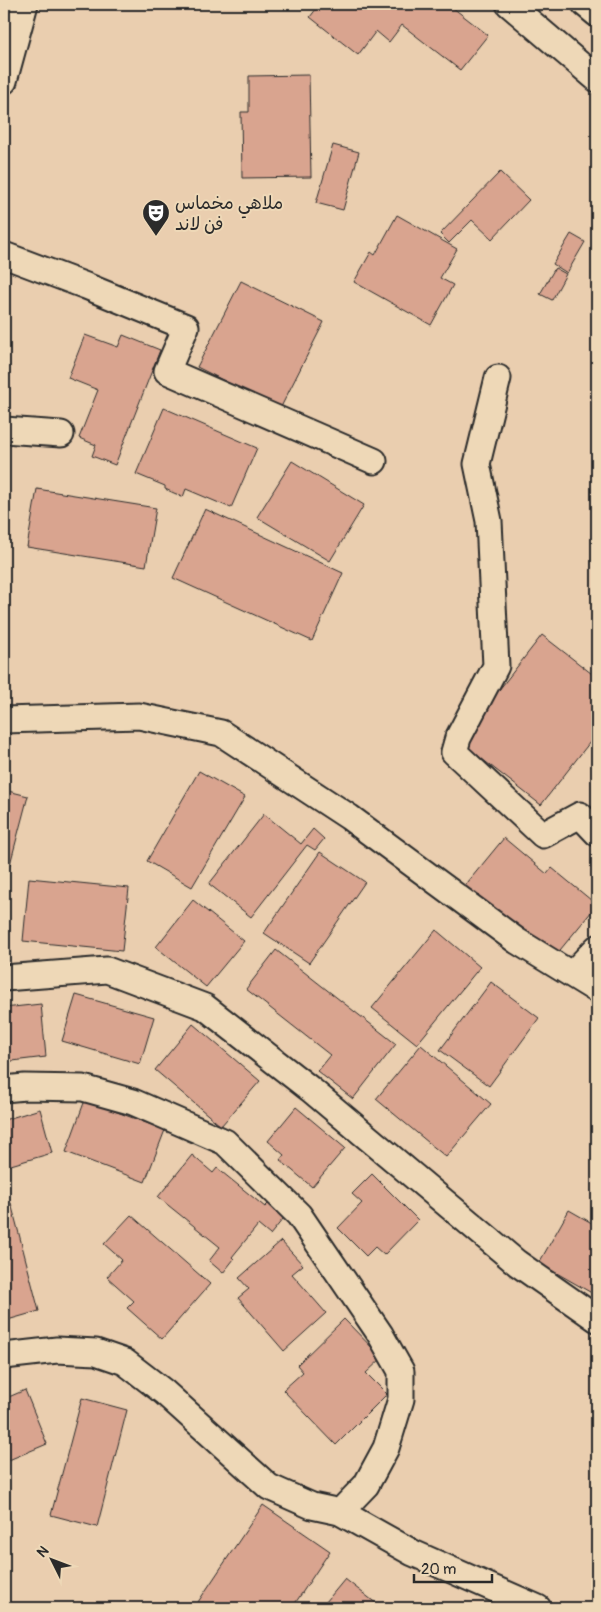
<svg xmlns="http://www.w3.org/2000/svg" width="601" height="1612" font-family="Pangolin,'Playpen Sans Arabic',sans-serif">
<style>
.building{fill:#d9a48f;stroke:#2b2b2b}
.lines{fill:none;stroke-linecap:round;stroke-linejoin:round}
.minor-casing{stroke:#2b2b2b;stroke-width:29}
.minor{stroke:#eed8b7;stroke-width:25}
.labels{text-anchor:middle;dominant-baseline:central;stroke-width:4;stroke-linejoin:round;paint-order:stroke}
.poi-label{font-size:18px;fill:#2b2b2b;stroke:#eed8b7;text-anchor:start}
</style>
<rect width="100%" height="100%" fill="#eaceaf"/>
<filter id="ink" filterUnits="userSpaceOnUse"><feTurbulence type="fractalNoise" baseFrequency=".02" numOctaves="2"/><feDisplacementMap in="SourceGraphic" scale="10" xChannelSelector="R" yChannelSelector="G"/><feConvolveMatrix kernelMatrix="1 2 1 2 8 2 1 2 1" color-interpolation-filters="sRGB"/></filter>
<g filter="url(#ink)">
<g class="building">
<path d="M 320,4 L 448,4 L 488,35 L 460,70 L 402,25 L 389,42 L 376,31 L 358,55 L 310,17 Z"/>
<path d="M 309,75 L 311,177 L 242,178 L 241,112 L 249,112 L 249,76 Z"/>
<path d="M 333,145 L 359,152 L 343,210 L 316,203 Z"/>
<path d="M 500,172 L 529,200 L 492,239 L 472,220 L 449,243 L 440,234 Z"/>
<path d="M 397,215 L 457,249 L 440,278 L 453,285 L 431,325 L 354,282 L 371,252 L 375,255 Z"/>
<path d="M 571,234 L 585,242 L 567,273 L 553,264 Z"/>
<path d="M 555,268 L 566,274 L 552,300 L 540,294 Z"/>
<path d="M 241,281 L 324,322 L 280,409 L 197,367 Z"/>
<path d="M 85,335 L 118,347 L 123,335 L 160,350 L 115,465 L 92,456 L 96,445 L 79,438 L 98,390 L 68,378 Z"/>
<path d="M 164,408 L 257,448 L 231,508 L 186,489 L 183,497 L 165,489 L 165,486 L 136,474 Z"/>
<path d="M 292,461 L 364,505 L 330,561 L 257,517 Z"/>
<path d="M 37,489 L 156,508 L 146,566 L 27,547 Z"/>
<path d="M 205,509 L 343,573 L 312,641 L 173,578 Z"/>
<path d="M 542,635 L 596,677 L 597,733 L 541,805 L 459,741 Z"/>
<path d="M 199,771 L 245,797 L 192,887 L 147,861 Z"/>
<path d="M 4,790 L 28,796 L 4,887 Z"/>
<path d="M 264,814 L 301,844 L 313,829 L 324,839 L 315,850 L 307,845 L 251,917 L 209,884 Z"/>
<path d="M 504,838 L 547,874 L 552,868 L 597,905 L 551,961 L 463,888 Z"/>
<path d="M 320,852 L 365,882 L 309,963 L 264,933 Z"/>
<path d="M 29,878 L 129,888 L 122,951 L 23,941 Z"/>
<path d="M 193,900 L 244,941 L 206,987 L 156,947 Z"/>
<path d="M 436,930 L 480,967 L 417,1044 L 372,1008 Z"/>
<path d="M 276,950 L 396,1044 L 353,1099 L 317,1071 L 330,1055 L 246,989 Z"/>
<path d="M 491,982 L 539,1018 L 489,1086 L 440,1050 Z"/>
<path d="M 76,995 L 154,1017 L 140,1064 L 62,1041 Z"/>
<path d="M 41,1004 L 46,1057 L 4,1062 L 4,1008 Z"/>
<path d="M 193,1024 L 260,1081 L 221,1126 L 155,1070 Z"/>
<path d="M 421,1045 L 491,1104 L 446,1157 L 376,1099 Z"/>
<path d="M 85,1100 L 165,1130 L 145,1182 L 66,1152 Z"/>
<path d="M 296,1107 L 345,1148 L 312,1187 L 280,1160 L 284,1155 L 268,1141 Z"/>
<path d="M 40,1109 L 52,1153 L 4,1167 L 4,1120 Z"/>
<path d="M 192,1155 L 213,1173 L 217,1168 L 265,1207 L 271,1201 L 287,1214 L 270,1235 L 258,1225 L 232,1257 L 234,1259 L 223,1273 L 209,1261 L 220,1247 L 158,1197 Z"/>
<path d="M 372,1174 L 418,1220 L 384,1255 L 375,1247 L 366,1256 L 338,1228 L 362,1203 L 352,1194 Z"/>
<path d="M 11,1203 L 39,1311 L 4,1321 L 4,1205 Z"/>
<path d="M 569,1210 L 597,1226 L 597,1296 L 539,1263 Z"/>
<path d="M 131,1215 L 210,1284 L 162,1339 L 127,1308 L 134,1301 L 107,1277 L 122,1260 L 104,1244 Z"/>
<path d="M 281,1241 L 303,1265 L 292,1274 L 326,1313 L 284,1351 L 238,1298 L 249,1289 L 239,1278 Z"/>
<path d="M 344,1319 L 382,1358 L 366,1373 L 387,1394 L 336,1445 L 283,1390 L 303,1372 L 297,1365 Z"/>
<path d="M 25,1390 L 47,1444 L 4,1462 L 4,1399 Z"/>
<path d="M 82,1398 L 127,1410 L 97,1527 L 51,1515 Z"/>
<path d="M 263,1505 L 330,1551 L 292,1608 L 194,1608 Z"/>
<path d="M 345,1579 L 382,1608 L 321,1608 Z"/>
</g>
<g class="lines">
<defs>
<g id="minor">
<path d="M 509,4 L 597,79"/>
<path d="M 585,4 L 597,14"/>
<path d="M 4,81 L 25,4"/>
<path d="M 4,255 L 86,286 L 186,327 L 167,371 L 374,461"/>
<path d="M 498,378 L 477,464 L 489,521 L 496,666 L 458,738 L 454,752 L 543,835 L 580,815 L 597,833"/>
<path d="M 4,430 L 61,434"/>
<path d="M 4,720 L 139,716 L 221,733 L 349,817 L 517,941 L 597,990"/>
<path d="M 572,974 L 597,948"/>
<path d="M 4,978 L 107,970 L 205,1007 L 310,1089 L 517,1263 L 597,1319"/>
<path d="M 4,1089 L 25,1087 L 83,1088 L 133,1102 L 225,1142 L 299,1215 L 380,1334 L 401,1371 L 401,1399 L 386,1448 L 366,1485 L 340,1512"/>
<path d="M 4,1356 L 57,1350 L 96,1352 L 125,1362 L 164,1392 L 269,1487 L 312,1506 L 340,1512 L 413,1553 L 538,1608"/>
</g>
</defs>
<use href="#minor" class="minor-casing"/>
<use href="#minor" class="minor"/>
</g>
</g>
<defs>
<symbol id="theatre-pin" viewBox="-11 -11 22 30"><path d="M0 17L-7.5 6A9.5 9.5 0 1 1 7.5 6Z" fill="#2b2b2b" stroke="#eed8b7"/><path d="M-5-5.5Q0-4 5-5.5V0Q5 5 0 6Q-5 5-5 0ZM-3.3-2.5H-1v1.5H-3.3ZM1-2.5H3.3v1.5H1ZM-2.8 1Q0 5.5 2.8 1Z" fill="#fff"/></symbol>
</defs>
<g fill-rule="evenodd">
<use href="#theatre-pin" x="140" y="197" width="32" height="43"/>
</g>
<g class="labels">
<g class="poi-label">
<text x="175" y="203">ملاهي مخماس<tspan x="175" dy="21">فن لاند</tspan></text>
</g>
</g>
<rect width="601" height="1612" fill="none" stroke="#eed8b7" stroke-width="20"/>
<rect x="10" y="10" width="581" height="1592" fill="none" stroke="#2b2b2b" stroke-width="2" filter="url(#ink)"/>
<g transform="translate(52 1560) rotate(312)" stroke="#eed8b7" stroke-width="4" paint-order="stroke">
<path d="M0-4L9 19L0 12L-9 19Z" fill="#2b2b2b"/>
<text y="-8" font-size="14" font-weight="bold" text-anchor="middle" fill="#2b2b2b">N</text>
</g>
<path d="M414 1574v8h78v-8" fill="none" stroke="#2b2b2b" stroke-width="2.5"/>
<text x="421" y="1574" font-size="15" fill="#2b2b2b" stroke="#eed8b7" stroke-width="4" paint-order="stroke">20 m</text>
</svg>
